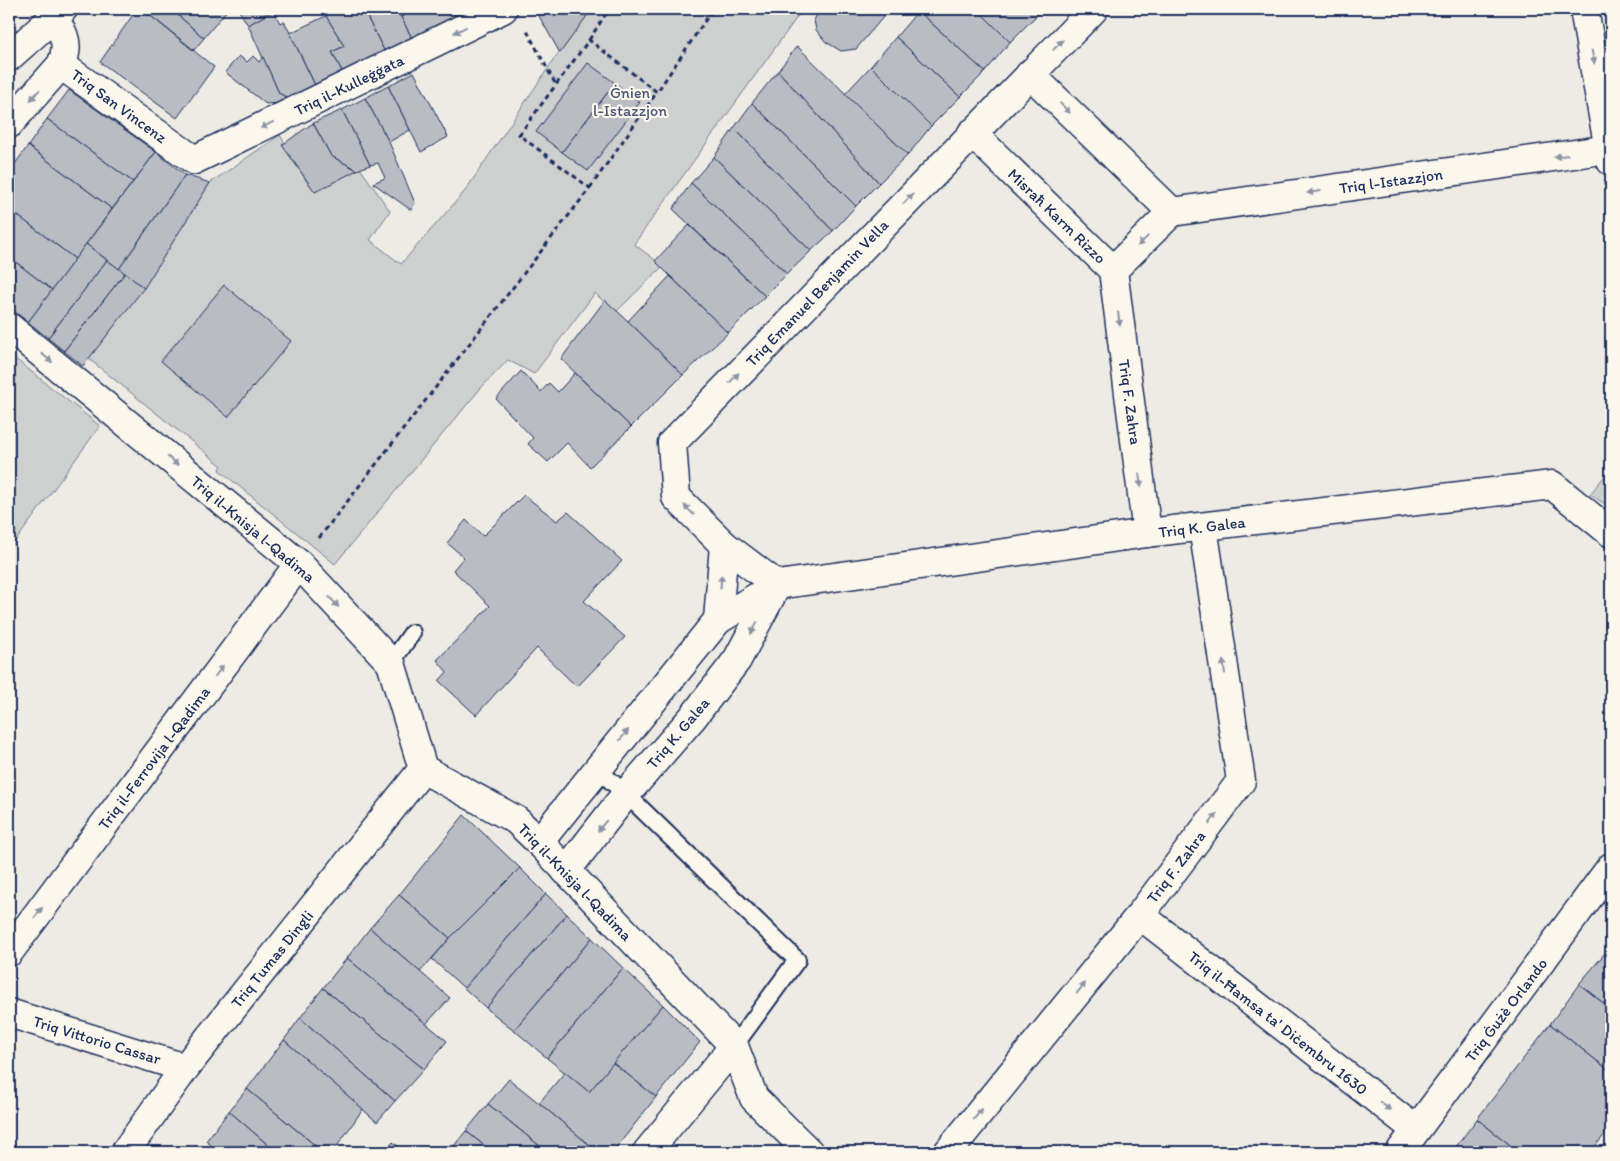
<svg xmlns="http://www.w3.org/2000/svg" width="1620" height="1161" font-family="Itim,sans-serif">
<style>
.green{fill:#cecfcf;stroke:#747f96}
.building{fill:#b9bcc3;stroke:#1b2f5e}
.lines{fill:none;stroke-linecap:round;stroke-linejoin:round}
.lane-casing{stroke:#1b2f5e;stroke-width:20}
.street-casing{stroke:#1b2f5e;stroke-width:31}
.primary-casing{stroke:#1b2f5e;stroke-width:31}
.path{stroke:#1b2f5e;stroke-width:3;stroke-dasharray:5 4;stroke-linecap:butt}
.lane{stroke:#fbf7ec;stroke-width:16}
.street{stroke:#fbf7ec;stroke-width:28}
.primary{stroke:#fbf7ec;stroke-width:28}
.oneway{fill:#8b93a5}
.labels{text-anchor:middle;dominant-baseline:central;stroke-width:4.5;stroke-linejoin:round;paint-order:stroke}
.street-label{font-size:16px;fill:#1b2f5e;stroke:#fbf7ec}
.park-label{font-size:16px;fill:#48577a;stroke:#fbf7ec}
</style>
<rect width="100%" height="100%" fill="#eeebe4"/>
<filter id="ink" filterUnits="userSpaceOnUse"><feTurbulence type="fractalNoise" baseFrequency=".02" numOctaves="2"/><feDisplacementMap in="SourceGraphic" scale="10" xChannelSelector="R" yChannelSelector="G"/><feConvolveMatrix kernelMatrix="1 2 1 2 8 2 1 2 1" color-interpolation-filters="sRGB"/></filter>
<g filter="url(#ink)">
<g class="green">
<path d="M 588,9 L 803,9 L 634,244 L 663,266 L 615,313 L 595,293 L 534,374 L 508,360 L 480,389 L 335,564 L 219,470 L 222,466 L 84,355 L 210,183 L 280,135 L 308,184 L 355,161 L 390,211 L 370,240 L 401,264 L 465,191 Z"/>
<path d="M 9,354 L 100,426 L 9,550 Z"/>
<path d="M 1611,468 L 1611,508 L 1590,494 Z"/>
</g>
<g class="building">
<path d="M 137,9 L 142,9 L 214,67 L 177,118 L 100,62 Z"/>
<path d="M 142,9 L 171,9 L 204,38 L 194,50 Z"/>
<path d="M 171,9 L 228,9 L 204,38 Z"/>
<path d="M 238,9 L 263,9 L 267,15 L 248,25 Z"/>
<path d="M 338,9 L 363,9 L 386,54 L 345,77 L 332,52 L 344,46 L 326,16 Z"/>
<path d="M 363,9 L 397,9 L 413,40 L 386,54 Z"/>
<path d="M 397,9 L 417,9 L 401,17 Z"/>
<path d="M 417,9 L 476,9 L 413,40 L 401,17 Z"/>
<path d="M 535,9 L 592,9 L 560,53 Z"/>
<path d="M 820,9 L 890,9 L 856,49 L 841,51 L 826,42 L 816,30 L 814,20 Z"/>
<path d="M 919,9 L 977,9 L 1010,42 L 985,72 L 918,11 Z"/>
<path d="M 977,9 L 1043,9 L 1010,42 Z"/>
<path d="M 273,11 L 280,23 L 284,21 L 290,33 L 317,89 L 294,102 L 279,93 L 248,25 Z"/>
<path d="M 918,11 L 985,72 L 960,97 L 896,37 Z"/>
<path d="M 326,16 L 344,46 L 332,52 L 345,77 L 317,89 L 290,33 Z"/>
<path d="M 896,37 L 960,97 L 931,126 L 871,66 Z"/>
<path d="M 797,46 L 908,155 L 879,183 L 778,71 Z"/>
<path d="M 239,56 L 247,62 L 253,56 L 259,62 L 263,57 L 279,93 L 294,102 L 266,104 L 225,72 Z"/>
<path d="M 588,63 L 615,83 L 562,152 L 536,132 Z"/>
<path d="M 871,66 L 931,126 L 908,155 L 845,94 Z"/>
<path d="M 778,71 L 879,183 L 856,206 L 752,103 Z"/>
<path d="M 414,72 L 448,137 L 421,152 L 388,86 Z"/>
<path d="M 615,83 L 640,102 L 588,171 L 562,152 Z"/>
<path d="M 388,86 L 410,130 L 389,142 L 365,98 Z"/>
<path d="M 69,90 L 156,152 L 133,182 L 47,119 Z"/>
<path d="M 365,98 L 389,142 L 415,203 L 411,210 L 373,183 L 385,178 L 378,163 L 370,165 L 342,110 Z"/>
<path d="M 752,103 L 856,206 L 833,231 L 734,128 Z"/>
<path d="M 342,110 L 370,165 L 357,170 L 331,156 L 313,123 Z"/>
<path d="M 47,119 L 133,182 L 112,209 L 28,146 Z"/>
<path d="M 313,123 L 331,156 L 357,170 L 315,192 L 282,145 Z"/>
<path d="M 734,128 L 833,231 L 811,251 L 714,157 Z"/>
<path d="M 28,146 L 112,209 L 75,259 L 9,209 L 9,172 Z"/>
<path d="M 156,152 L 185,175 L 119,269 L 86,244 Z"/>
<path d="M 714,157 L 811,251 L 787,274 L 691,183 Z"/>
<path d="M 185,175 L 210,183 L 144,288 L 119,269 Z"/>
<path d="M 691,183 L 787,274 L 765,296 L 673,209 Z"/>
<path d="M 9,209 L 75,259 L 52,290 L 9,257 Z"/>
<path d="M 689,225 L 765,296 L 728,333 L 655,261 Z"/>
<path d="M 86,244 L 107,260 L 48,338 L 28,322 Z"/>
<path d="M 9,257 L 52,290 L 28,322 L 9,307 Z"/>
<path d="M 107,260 L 125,273 L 64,351 L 48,338 Z"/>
<path d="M 125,273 L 144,288 L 83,366 L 64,351 Z"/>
<path d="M 670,276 L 728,333 L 683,375 L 628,321 Z"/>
<path d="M 224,285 L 291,341 L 228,417 L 161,361 Z"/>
<path d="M 605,300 L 628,321 L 683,375 L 631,427 L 561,359 Z"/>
<path d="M 521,371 L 541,392 L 549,383 L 558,392 L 575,373 L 631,427 L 590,467 L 567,443 L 548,462 L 528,444 L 533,438 L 496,399 Z"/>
<path d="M 524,495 L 557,521 L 568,512 L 622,561 L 584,601 L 625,637 L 577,687 L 537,648 L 476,715 L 439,681 L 447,672 L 437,660 L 490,606 L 453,570 L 464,557 L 447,543 L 466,520 L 483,536 Z"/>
<path d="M 464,815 L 520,868 L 450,938 L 399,895 Z"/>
<path d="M 520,868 L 546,894 L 464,988 L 432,959 L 450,938 Z"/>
<path d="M 546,894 L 567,914 L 486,1008 L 464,988 Z"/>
<path d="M 399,895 L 450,938 L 420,972 L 370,928 Z"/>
<path d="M 567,914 L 592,938 L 514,1030 L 486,1008 Z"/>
<path d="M 370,928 L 450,998 L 426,1024 L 347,958 Z"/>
<path d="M 592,938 L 623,968 L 547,1058 L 514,1030 Z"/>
<path d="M 1611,946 L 1611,1009 L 1579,984 Z"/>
<path d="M 347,958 L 447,1041 L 424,1069 L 323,988 Z"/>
<path d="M 623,968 L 663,1005 L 589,1092 L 547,1058 Z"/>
<path d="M 1579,984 L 1611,1009 L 1611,1072 L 1550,1024 Z"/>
<path d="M 323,988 L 424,1069 L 395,1101 L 300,1018 Z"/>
<path d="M 663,1005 L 700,1042 L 656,1097 L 613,1063 Z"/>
<path d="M 300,1018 L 395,1101 L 377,1122 L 284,1040 Z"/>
<path d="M 1550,1024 L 1611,1072 L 1611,1126 L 1591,1152 L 1519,1152 L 1477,1119 Z"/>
<path d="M 284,1040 L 363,1109 L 333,1152 L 323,1152 L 247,1089 Z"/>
<path d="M 613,1063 L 656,1097 L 613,1152 L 598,1152 L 539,1103 L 565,1072 L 589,1092 Z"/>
<path d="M 509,1079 L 539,1103 L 598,1152 L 547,1152 L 488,1104 Z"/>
<path d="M 247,1089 L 323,1152 L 276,1152 L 229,1111 Z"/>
<path d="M 488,1104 L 547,1152 L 492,1152 L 466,1131 Z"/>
<path d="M 229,1111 L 276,1152 L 219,1152 L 206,1141 Z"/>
<path d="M 1477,1119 L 1519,1152 L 1452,1152 Z"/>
<path d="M 466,1131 L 492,1152 L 449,1152 Z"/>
<path d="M 393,1142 L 405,1152 L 385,1152 Z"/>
</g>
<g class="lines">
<defs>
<g id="lane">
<path d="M 391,663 L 412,633"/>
<path d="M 597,769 L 626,794 L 797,960 L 734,1046"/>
</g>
<g id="street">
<path d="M 1584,9 L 1611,161"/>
<path d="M 61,65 L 194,160 L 503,9"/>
<path d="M 1030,74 L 1172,212"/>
<path d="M 9,124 L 61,65 C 70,47 65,33 53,18"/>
<path d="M 972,133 L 1113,270"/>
<path d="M 1172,212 L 1609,149"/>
<path d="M 1113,270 L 1147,533"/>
<path d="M 1113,270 L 1172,212"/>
<path d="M 9,327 L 299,564 L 391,663 L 423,769 L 516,820 L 539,842 L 734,1046 L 754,1098 L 809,1152"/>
<path d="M 777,585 L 724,545 L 676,497 L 672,443 L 1094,9"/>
<path d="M 718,620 L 724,545"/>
<path d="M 539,842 L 718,620 L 777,585 L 1147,533 L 1552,485 L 1611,533"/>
<path d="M 566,871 L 626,794 L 693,717 L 737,660 L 777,585"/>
<path d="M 1140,915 L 1416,1130"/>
<path d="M 9,952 L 299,564"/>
<path d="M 9,1013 L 185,1068"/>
<path d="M 125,1152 L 185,1068 L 423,769"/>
<path d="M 647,1152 L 734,1046"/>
<path d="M 948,1152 L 1140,915 L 1241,781 L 1203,527"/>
<path d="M 1400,1152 L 1611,867"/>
</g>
<path id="primary" d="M 9,57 L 63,9"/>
</defs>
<use href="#lane" class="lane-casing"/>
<use href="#street" class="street-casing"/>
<use href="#primary" class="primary-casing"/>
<g class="path">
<path d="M 527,31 L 556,85"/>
<path d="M 589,40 L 609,9"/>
<path d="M 590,188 L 657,92"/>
<path d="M 319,538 L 590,188 L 519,135 L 589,40 L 657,92 L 713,9"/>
</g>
<use href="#lane" class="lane"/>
<use href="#street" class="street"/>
<use href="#primary" class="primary"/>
</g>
<defs><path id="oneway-solid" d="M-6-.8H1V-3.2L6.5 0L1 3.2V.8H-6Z" transform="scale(1.25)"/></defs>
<g class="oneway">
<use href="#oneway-solid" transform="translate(460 30) rotate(154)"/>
<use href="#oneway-solid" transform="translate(1058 45) rotate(-46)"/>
<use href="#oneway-solid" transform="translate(1593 57) rotate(79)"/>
<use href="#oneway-solid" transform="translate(35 95) rotate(131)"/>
<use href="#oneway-solid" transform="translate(1065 108) rotate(44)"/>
<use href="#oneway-solid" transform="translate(267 125) rotate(154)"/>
<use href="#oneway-solid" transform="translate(1561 156) rotate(171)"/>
<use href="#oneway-solid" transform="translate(1314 192) rotate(172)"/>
<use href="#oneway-solid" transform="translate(908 199) rotate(-46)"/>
<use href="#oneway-solid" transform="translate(1143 241) rotate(136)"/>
<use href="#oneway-solid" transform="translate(1119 319) rotate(82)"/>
<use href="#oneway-solid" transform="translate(47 358) rotate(39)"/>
<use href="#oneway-solid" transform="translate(734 378) rotate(-46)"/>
<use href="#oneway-solid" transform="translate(173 461) rotate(39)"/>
<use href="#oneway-solid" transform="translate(1140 480) rotate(82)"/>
<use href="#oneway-solid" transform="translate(689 510) rotate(-135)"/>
<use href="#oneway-solid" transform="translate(721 582) rotate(-86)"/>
<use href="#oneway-solid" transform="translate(334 602) rotate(47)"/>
<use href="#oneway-solid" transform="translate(754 628) rotate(118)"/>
<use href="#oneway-solid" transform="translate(1224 667) rotate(-99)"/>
<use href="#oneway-solid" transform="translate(219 671) rotate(-53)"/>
<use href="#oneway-solid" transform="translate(624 735) rotate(-51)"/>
<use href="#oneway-solid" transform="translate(1213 819) rotate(-53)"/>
<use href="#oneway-solid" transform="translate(602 826) rotate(128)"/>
<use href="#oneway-solid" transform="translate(38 913) rotate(-53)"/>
<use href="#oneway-solid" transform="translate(1081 988) rotate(-51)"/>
<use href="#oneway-solid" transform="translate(1385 1106) rotate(38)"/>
<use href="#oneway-solid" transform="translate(978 1114) rotate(-51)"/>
</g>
</g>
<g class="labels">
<g class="street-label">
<text transform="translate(349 85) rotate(-26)">Triq il-Kulleġġata</text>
<text transform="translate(119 106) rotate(36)">Triq San Vincenz</text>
<text transform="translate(1391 181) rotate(-8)">Triq l-Istazzjon</text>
<text transform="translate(1057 216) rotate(44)">Misraħ Karm Rizzo</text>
<text transform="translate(817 293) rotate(-46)">Triq Emanuel Benjamin Vella</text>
<text transform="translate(1130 402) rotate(82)">Triq F. Zahra</text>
<text transform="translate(1202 527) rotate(-7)">Triq K. Galea</text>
<text transform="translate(253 529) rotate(40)">Triq il-Knisja l-Qadima</text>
<text transform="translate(678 733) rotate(-50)">Triq K. Galea</text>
<text transform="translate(154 758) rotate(-53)">Triq il-Ferrovija l-Qadima</text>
<text transform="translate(1176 867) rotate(-53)">Triq F. Zahra</text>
<text transform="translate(575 882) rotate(46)">Triq il-Knisja l-Qadima</text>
<text transform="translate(272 959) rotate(-51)">Triq Tumas Dingli</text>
<text transform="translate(1506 1010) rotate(-53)">Triq Ġużè Orlando</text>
<text transform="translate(1278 1023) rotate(38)">Triq il-Ħamsa ta' Diċembru 1630</text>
<text transform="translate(97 1040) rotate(17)">Triq Vittorio Cassar</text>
</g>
<g class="park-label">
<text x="630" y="92">Ġnien<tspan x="630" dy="18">l-Istazzjon</tspan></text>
</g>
</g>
<rect width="1620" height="1161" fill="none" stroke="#fbf7ec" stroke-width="30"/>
<rect x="15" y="15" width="1590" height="1131" fill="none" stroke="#1b2f5e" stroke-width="2" filter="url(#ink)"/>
</svg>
